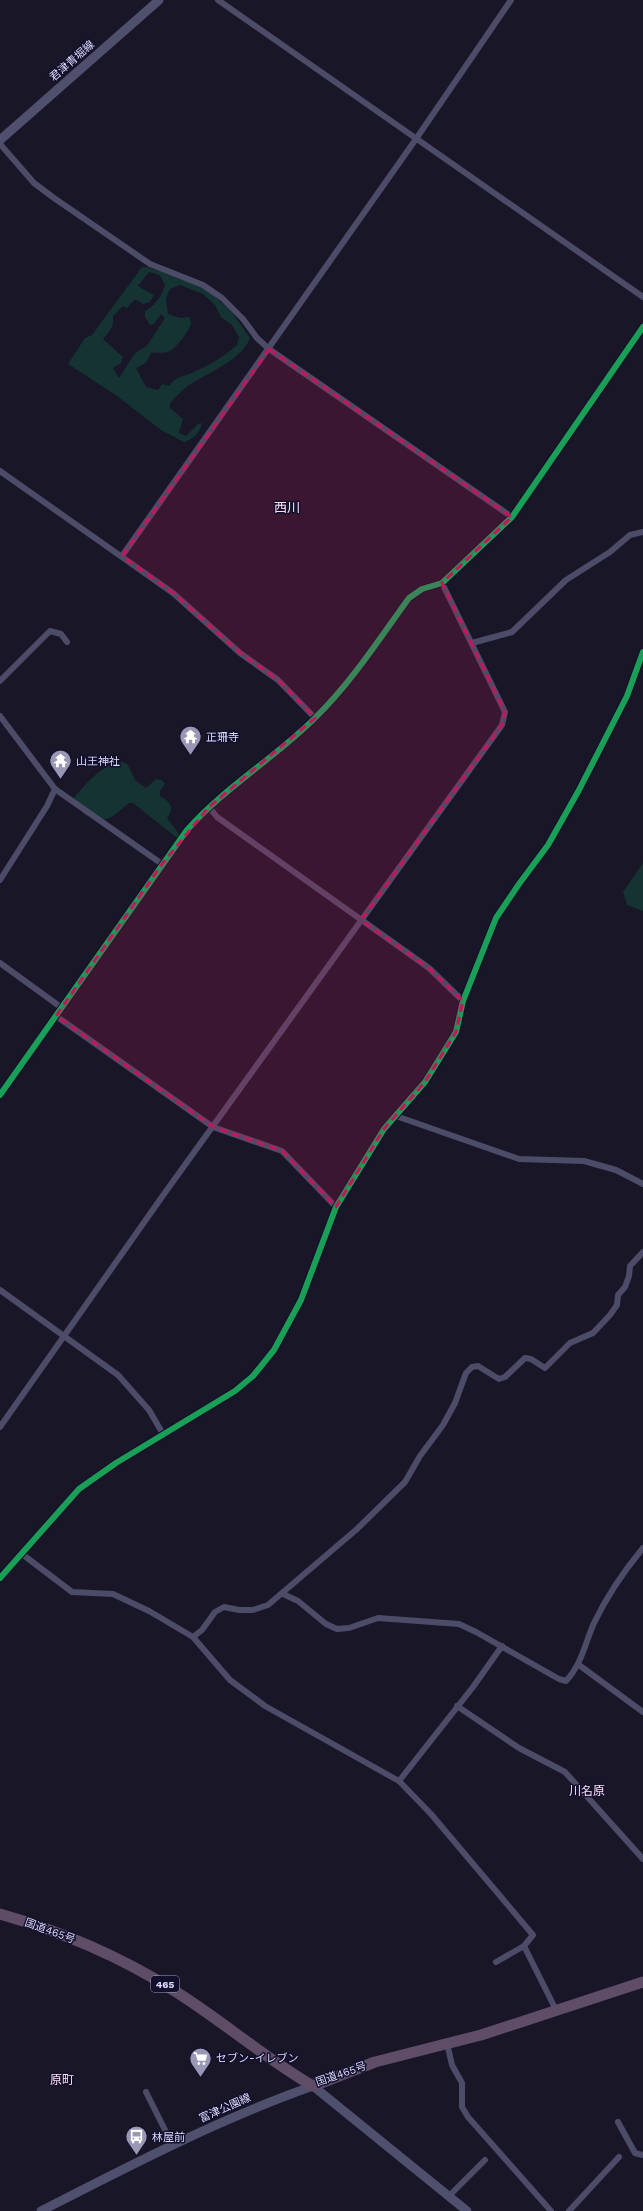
<svg xmlns="http://www.w3.org/2000/svg" width="643" height="2211" font-family="'Work Sans','Noto Sans JP',sans-serif">
<style>
.green{fill:#143332;fill-rule:evenodd}
.lines{fill:none;stroke-linecap:round;stroke-linejoin:round}
.street{stroke:#4c4c68;stroke-width:6}
.secondary{stroke:#4f506d;stroke-width:9}
.highway{stroke:#5f4d68;stroke-width:11}
.cycleway-casing{stroke:#13102d;stroke-width:8}
.cycleway{stroke:#1a9f57;stroke-width:6}
.marked{fill:#c2185b;fill-opacity:0.2;stroke:#c2185b;stroke-width:3;stroke-dasharray:8 5;stroke-linejoin:round}
.labels{text-anchor:middle;dominant-baseline:central;stroke-width:3;stroke-linejoin:round;paint-order:stroke}
.shield{fill:#13102d;stroke:#a19fc0;stroke-width:1}
.shield-label{font-size:10px;font-weight:bold;fill:#dedcff}
.street-label{font-size:11px;fill:#dedcff;stroke:#13102d}
.poi-label{font-size:11px;fill:#dedcff;stroke:#13102d;text-anchor:start}
.neighbourhood-label{font-size:12px;fill:#ffdef5;stroke:#13102d}
.quarter-label{font-size:13px;fill:#ffdef5;stroke:#13102d}
</style>
<rect width="100%" height="100%" fill="#181627"/>
<g class="green">
<path d="M 142,267 L 148,267 L 204,287 L 232,312 L 250,338 C 243,359 206,374 189,385 C 182,390 176,397 170,403 L 170,408 L 183,419 L 179,433 L 186,436 L 198,424 L 202,423 C 200,433 193,439 184,442 L 161,430 L 117,396 L 68,364 L 85,338 L 92,335 ZM 149,272 L 160,275 L 165,285 C 163,294 154,307 145,311 L 145,317 L 150,325 L 154,324 L 161,314 L 165,318 L 146,347 C 133,350 127,368 119,378 L 113,368 L 121,363 L 123,357 L 103,339 C 111,329 114,328 113,316 L 123,306 L 127,308 L 135,299 L 143,304 L 150,302 L 154,295 L 138,286 ZM 180,285 L 203,294 L 215,305 L 221,317 L 232,325 L 239,337 L 237,345 C 224,357 206,367 189,374 C 179,378 177,376 169,386 L 162,384 L 158,390 L 146,387 L 136,368 L 146,363 L 151,353 C 157,352 164,354 170,351 C 175,349 191,329 191,323 C 191,321 190,319 189,317 L 180,318 L 168,314 L 166,298 L 170,289 Z"/>
<path d="M 123,762 L 128,765 L 135,780 L 146,788 L 156,779 L 162,780 L 165,784 L 160,791 L 160,796 C 171,802 175,808 167,818 L 179,834 L 177,838 L 133,803 L 129,803 L 112,817 L 100,821 L 85,815 L 72,800 C 86,784 101,764 123,762 Z"/>
<path d="M 643,863 L 643,911 L 627,905 L 623,892 Z"/>
</g>
<g class="lines">
<g class="street">
<path d="M 218,0 L 643,297"/>
<path d="M 0,144 L 34,183 L 54,198 L 150,264 L 203,285 L 222,298 L 243,319 L 257,338 L 269,349 L 512,517"/>
<path d="M 0,471 L 173,593 L 240,653 L 278,680 L 315,718"/>
<path d="M 122,556 L 416,139 L 511,0"/>
<path d="M 472,643 L 512,632 L 566,580 L 610,552 L 630,535 L 643,532"/>
<path d="M 0,681 L 50,631 L 61,634 L 67,642"/>
<path d="M 0,716 L 55,789 L 162,864"/>
<path d="M 209,807 L 217,817 L 429,968 L 463,1001"/>
<path d="M 0,880 L 47,806 L 55,789"/>
<path d="M 0,963 L 62,1008"/>
<path d="M 56,1016 L 213,1127 L 282,1151 L 336,1207"/>
<path d="M 0,1095 L 187,830 C 225,787 275,758 315,718 C 351,683 380,638 409,598 L 422,589 L 442,583 L 512,517 L 643,327"/>
<path d="M 396,1116 L 519,1159 L 584,1161 L 616,1170 L 643,1184"/>
<path d="M 0,1290 L 118,1375 L 149,1410 L 163,1434"/>
<path d="M 0,1427 L 164,1194 L 502,725 L 505,712 L 442,583"/>
<path d="M 22,1554 L 72,1592 L 113,1594 L 149,1611 L 193,1637 L 230,1680 L 265,1706 L 399,1781 L 431,1814 L 533,1935 L 524,1946 L 556,2010"/>
<path d="M 0,1578 L 79,1489 L 116,1463 L 235,1391 L 253,1376 L 274,1350 L 301,1300 L 336,1207 L 384,1129 L 425,1082 L 456,1032 L 463,1001 L 496,918 L 519,884 L 548,845 L 579,790 L 627,696 L 643,652"/>
<path d="M 283,1594 L 298,1601 L 326,1624 L 337,1629 L 349,1628 L 378,1618 L 459,1624 L 476,1632 L 559,1679 L 566,1681 C 582,1664 585,1643 594,1623 C 607,1596 624,1571 643,1548"/>
<path d="M 193,1637 L 202,1630 L 215,1612 L 224,1607 L 239,1610 L 253,1610 L 268,1605 L 357,1529 L 405,1482 L 420,1456 L 443,1425 L 455,1403 L 466,1373 L 472,1367 L 478,1366 L 499,1379 L 505,1377 L 525,1358 L 531,1359 L 545,1368 L 570,1343 L 593,1333 L 610,1315 L 617,1305 L 618,1295 L 625,1287 L 629,1276 L 630,1266 L 643,1252"/>
<path d="M 579,1665 L 643,1712"/>
<path d="M 457,1706 L 519,1748 L 565,1772 L 643,1859"/>
<path d="M 399,1781 L 473,1687 L 502,1646"/>
<path d="M 496,1962 L 524,1946"/>
<path d="M 447,2043 L 452,2065 L 462,2083 L 462,2107 L 468,2117 L 551,2211"/>
<path d="M 146,2092 L 173,2146"/>
<path d="M 618,2122 L 635,2153 L 643,2155"/>
<path d="M 449,2196 L 485,2160"/>
<path d="M 569,2211 L 619,2157"/>
</g>
<g class="secondary">
<path d="M 0,140 L 159,0"/>
<path d="M 41,2211 C 129,2166 219,2119 313,2086 L 467,2211"/>
</g>
<path class="highway" d="M 0,1914 C 60,1931 117,1955 170,1988 C 219,2018 263,2057 313,2086 L 375,2062 L 481,2035 L 643,1982"/>
<defs>
<g id="cycleway">
<path d="M 0,1095 L 187,830 C 225,787 275,758 315,718 C 351,683 380,638 409,598 L 422,589 L 442,583 L 512,517 L 643,327"/>
<path d="M 0,1578 L 79,1489 L 116,1463 L 235,1391 L 253,1376 L 274,1350 L 301,1300 L 336,1207 L 384,1129 L 425,1082 L 456,1032 L 463,1001 L 496,918 L 519,884 L 548,845 L 579,790 L 627,696 L 643,652"/>
</g>
</defs>
<use href="#cycleway" class="cycleway-casing"/>
<use href="#cycleway" class="cycleway"/>
</g>
<path class="marked" d="M 269,349 L 512,517 L 442,583 L 505,712 L 502,725 L 361,920 L 429,968 L 463,1001 L 456,1032 L 425,1082 L 384,1129 L 336,1207 L 282,1151 L 213,1127 L 56,1016 L 162,864 L 209,807 L 315,718 L 278,680 L 240,653 L 173,593 L 122,556 Z"/>
<defs>
<symbol id="temple-pin" viewBox="-11 -11 22 30"><path d="M0 17L-7.5 6A9.5 9.5 0 1 1 7.5 6Z" fill="#9997b3" stroke="#13102d"/><path d="M0-6L5-2H3V0L6.5 2.5H4V6H1.5V3h-3V6H-4V2.5H-6.5L-3 0V-2H-5Z" fill="#fff"/></symbol>
<symbol id="supermarket-pin" viewBox="-11 -11 22 30"><path d="M0 17L-7.5 6A9.5 9.5 0 1 1 7.5 6Z" fill="#9997b3" stroke="#13102d"/><path d="M-6-5.5h2.5l.6 2H6L4.5 2H-2.5L-4.4-4H-6ZM-1.5 3.2a1.3 1.3 0 1 0 .1 0ZM3 3.2a1.3 1.3 0 1 0 .1 0Z" fill="#fff"/></symbol>
<symbol id="bus-pin" viewBox="-11 -11 22 30"><path d="M0 17L-7.5 6A9.5 9.5 0 1 1 7.5 6Z" fill="#9997b3" stroke="#13102d"/><path d="M-5-6H5V4H4V6H2V4H-2V6H-4V4H-5ZM-3.5-4V0h7V-4ZM-3.5 1.2v1.5H-2V1.2ZM2 1.2v1.5H3.5V1.2Z" fill="#fff"/></symbol>
</defs>
<g fill-rule="evenodd">
<use href="#temple-pin" x="178" y="724" width="25" height="34"/>
<use href="#temple-pin" x="48" y="748" width="25" height="34"/>
<use href="#supermarket-pin" x="188" y="2046" width="25" height="34"/>
<use href="#bus-pin" x="124" y="2124" width="25" height="34"/>
</g>
<g class="labels">
<rect class="shield" x="151" y="1976" width="28" height="16" rx="3"/>
<g class="shield-label">
<text x="165" y="1984">465</text>
</g>
<g class="street-label">
<text transform="translate(72 61) rotate(-41)">君津青堀線</text>
<text transform="translate(50 1931) rotate(20)">国道465号</text>
<text transform="translate(341 2074) rotate(-19)">国道465号</text>
<text transform="translate(225 2108) rotate(-24)">富津公園線</text>
</g>
<g class="poi-label">
<text x="206" y="737">正珊寺</text>
<text x="76" y="761">山王神社</text>
<text x="216" y="2058">セブン-イレブン</text>
<text x="152" y="2137">林屋前</text>
</g>
<g class="neighbourhood-label">
<text x="587" y="1791">川名原</text>
<text x="62" y="2080">原町</text>
</g>
<g class="quarter-label">
<text x="287" y="507">西川</text>
</g>
</g>
</svg>
